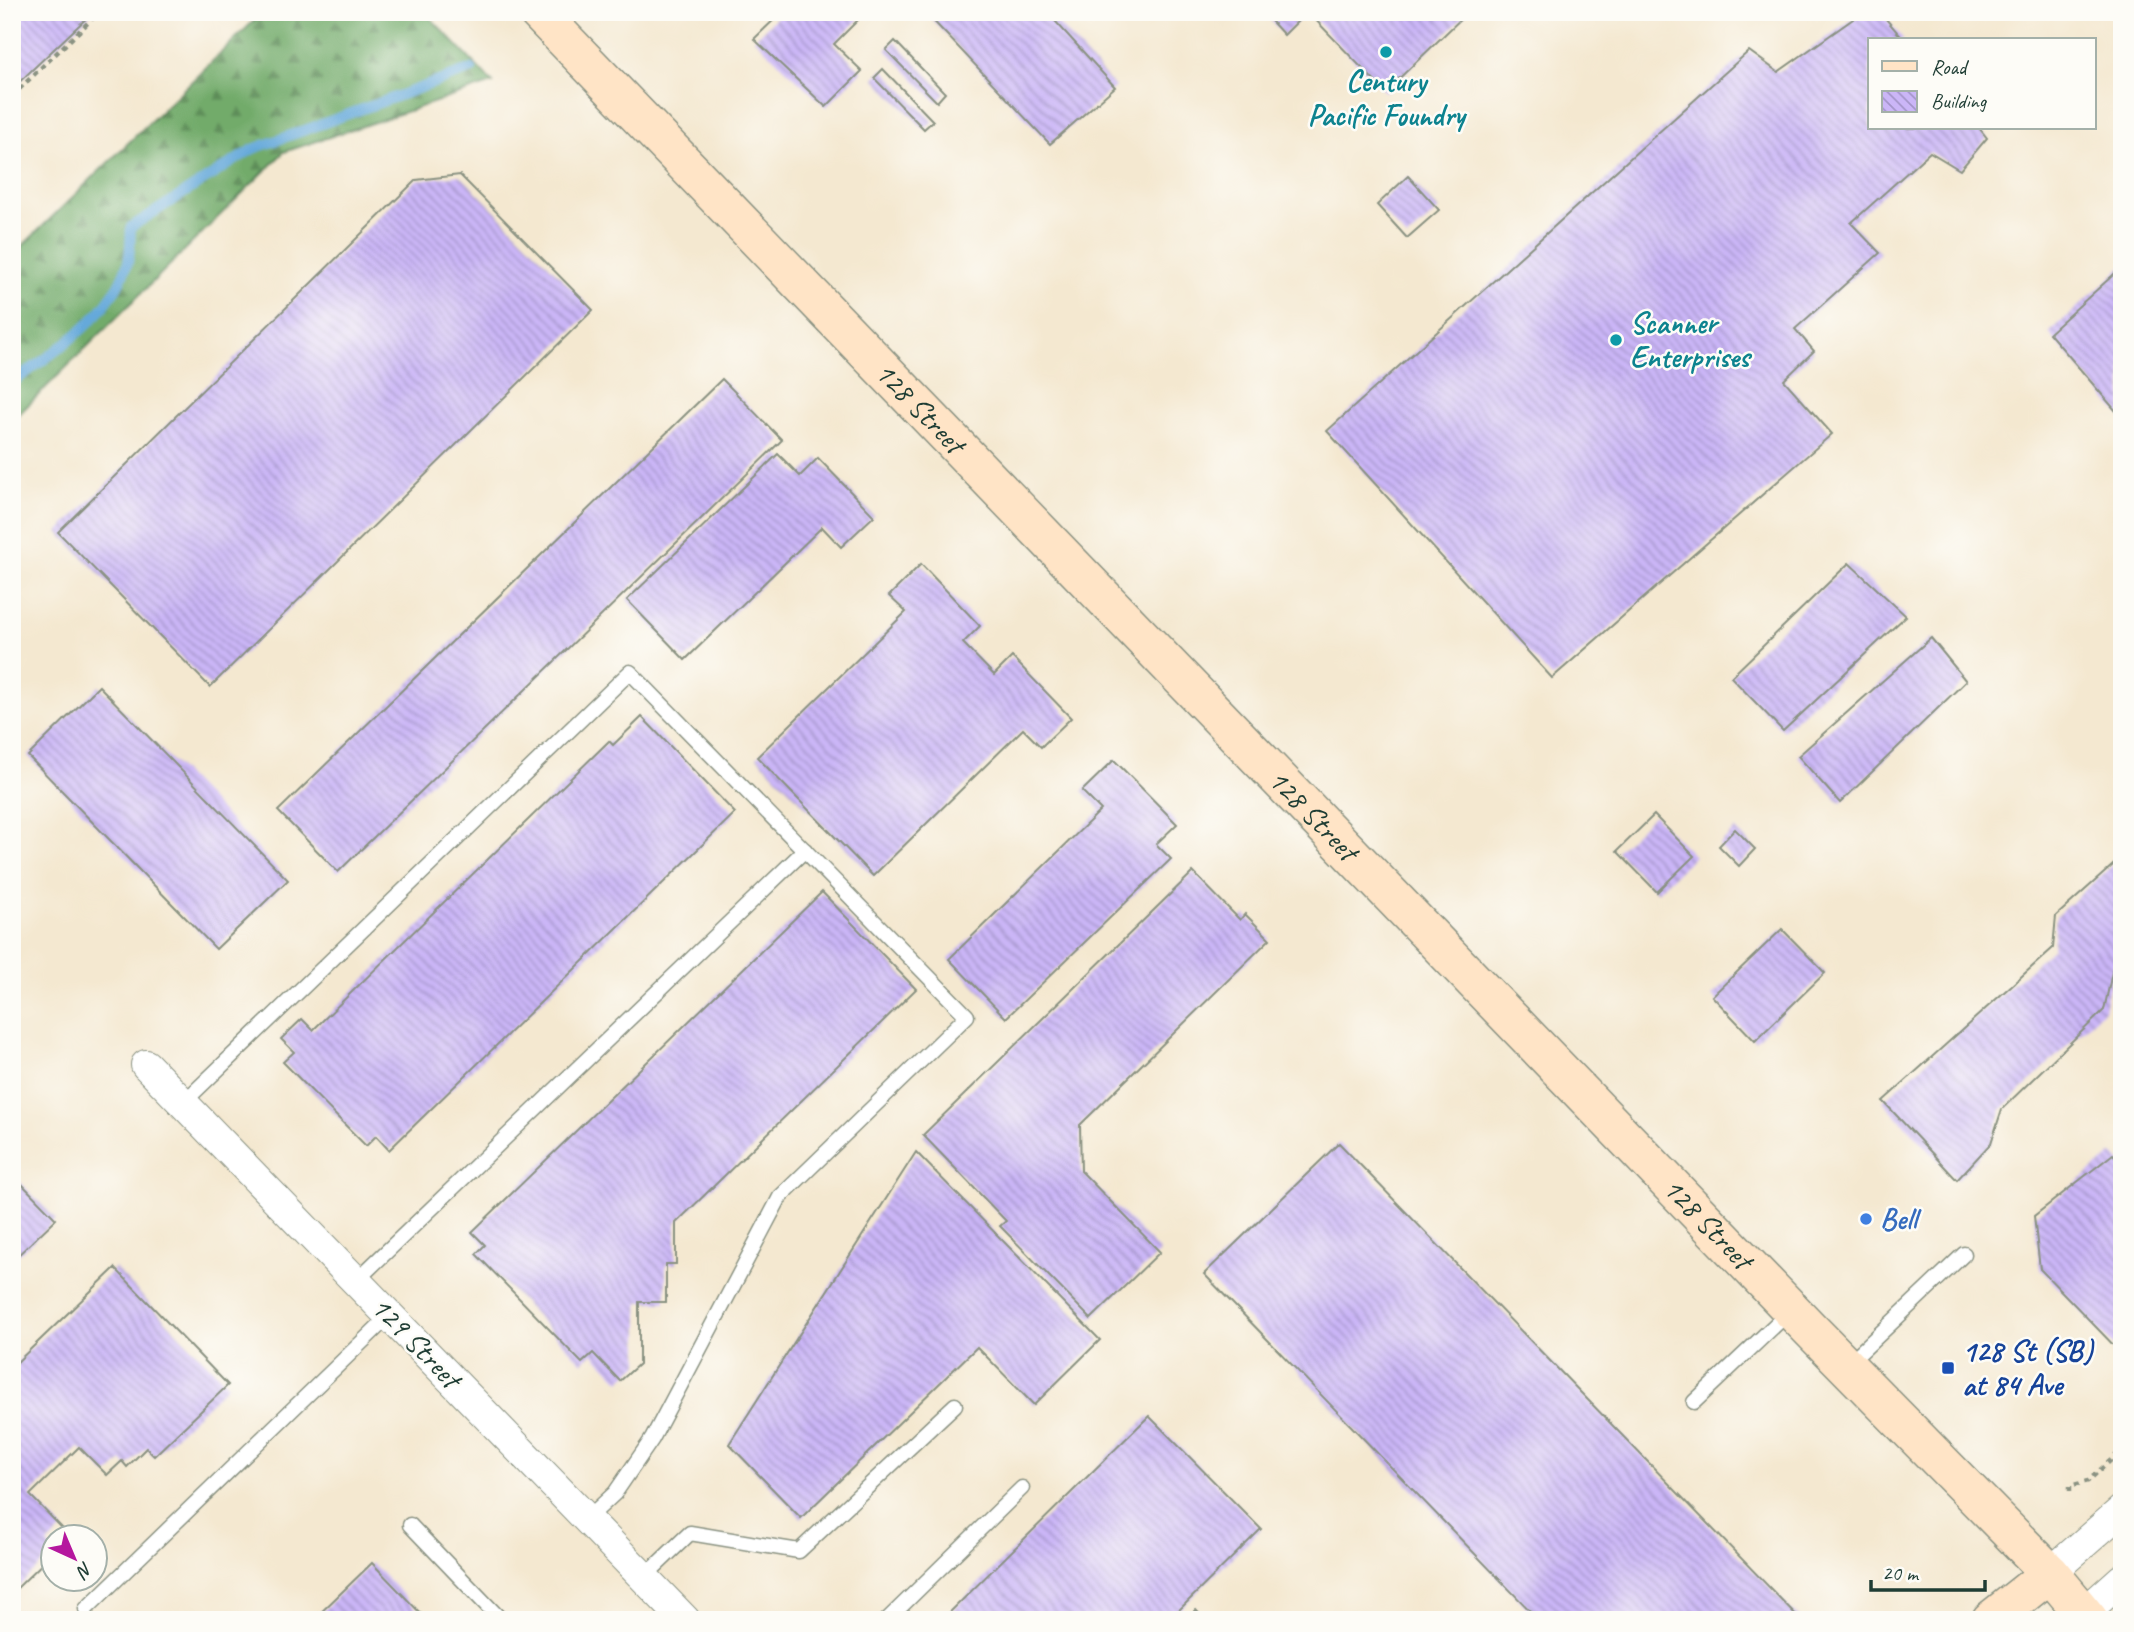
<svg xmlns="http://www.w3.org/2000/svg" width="2134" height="1632" font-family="Caveat,sans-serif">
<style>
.forest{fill:url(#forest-firs);stroke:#48744f;stroke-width:2}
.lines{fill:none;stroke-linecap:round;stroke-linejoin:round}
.stream{stroke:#65a9da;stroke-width:10}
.building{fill:url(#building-back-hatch)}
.lane-casing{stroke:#8a9282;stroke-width:17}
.street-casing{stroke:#8a9282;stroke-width:32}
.secondary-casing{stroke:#8a9282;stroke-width:41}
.path{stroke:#8a9282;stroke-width:4.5;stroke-dasharray:5 5;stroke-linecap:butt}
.lane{stroke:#fff;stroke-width:14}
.street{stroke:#fff;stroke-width:30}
.secondary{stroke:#ffe4c6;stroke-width:38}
.culture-dot{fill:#0f9aa8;stroke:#fdfcf7;stroke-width:2.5}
.shop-dot{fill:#3f7fe0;stroke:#fdfcf7;stroke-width:2.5}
.transit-dot{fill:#1a4fb4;stroke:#fdfcf7;stroke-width:2.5}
.labels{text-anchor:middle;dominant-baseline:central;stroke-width:5;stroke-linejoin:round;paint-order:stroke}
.culture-label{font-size:30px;font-weight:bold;fill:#0d838f;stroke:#fdfcf7}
.street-label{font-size:30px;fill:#1f3d34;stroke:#fdfcf7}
.shop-label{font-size:30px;font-weight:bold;fill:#366cbe;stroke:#fdfcf7;text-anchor:start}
.transit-label{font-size:30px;font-weight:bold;fill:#164399;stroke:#fdfcf7;text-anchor:start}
</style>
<defs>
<pattern id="forest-firs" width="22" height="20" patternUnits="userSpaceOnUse" patternTransform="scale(1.75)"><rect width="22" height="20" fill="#72ab6a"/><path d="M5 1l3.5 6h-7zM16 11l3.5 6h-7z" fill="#5d8c58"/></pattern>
<pattern id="building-back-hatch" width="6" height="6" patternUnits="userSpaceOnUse" patternTransform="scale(1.75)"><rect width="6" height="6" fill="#cbb6f7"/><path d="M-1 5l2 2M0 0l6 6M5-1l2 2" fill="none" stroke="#a495c9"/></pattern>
</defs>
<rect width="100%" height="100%" fill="#fdfcf7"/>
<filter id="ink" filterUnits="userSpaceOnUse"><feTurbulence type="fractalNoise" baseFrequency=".0143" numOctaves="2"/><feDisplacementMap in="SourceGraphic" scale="14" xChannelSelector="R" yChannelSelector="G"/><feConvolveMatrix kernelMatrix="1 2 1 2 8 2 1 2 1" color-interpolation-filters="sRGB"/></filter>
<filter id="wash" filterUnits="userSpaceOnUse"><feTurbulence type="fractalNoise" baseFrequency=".00686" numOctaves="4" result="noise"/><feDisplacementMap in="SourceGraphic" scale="28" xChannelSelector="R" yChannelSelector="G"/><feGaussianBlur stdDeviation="1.57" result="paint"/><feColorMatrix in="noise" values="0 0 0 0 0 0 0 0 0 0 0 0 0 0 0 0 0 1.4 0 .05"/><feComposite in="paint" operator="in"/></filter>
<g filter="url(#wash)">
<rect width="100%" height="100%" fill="#f4e8d0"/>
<path class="forest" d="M 263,12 L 425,12 L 493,83 L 284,152 L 12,421 L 12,256 Z"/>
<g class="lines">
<path class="stream" d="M 12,383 C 55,351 109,319 127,265 C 131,254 130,239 131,227 L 253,149 L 472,69"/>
</g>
<g id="blocks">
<g class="building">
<path d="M 12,12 L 93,12 L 12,89 Z"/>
<path d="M 782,12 L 866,12 L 834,44 L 862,71 L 826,107 L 754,39 Z"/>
<path d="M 925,12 L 1047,12 L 1115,87 L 1050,144 Z"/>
<path d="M 1263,12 L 1307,12 L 1284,35 Z"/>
<path d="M 1308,12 L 1468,12 L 1385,92 Z"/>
<path d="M 1863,12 L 1880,12 L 1904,40 L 1870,40 L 1870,128 L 1979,128 L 1987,138 L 1960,170 L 1930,152 L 1851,223 L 1880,253 L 1795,329 L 1814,351 L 1784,380 L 1832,434 L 1552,678 L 1327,431 L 1749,51 L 1778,72 Z"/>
<path d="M 895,41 L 945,93 L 937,102 L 886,50 Z"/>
<path d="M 883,69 L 933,121 L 924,129 L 874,78 Z"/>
<path d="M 460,175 L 593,310 L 210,687 L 58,532 L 416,180 Z"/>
<path d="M 1408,176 L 1439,210 L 1407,238 L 1377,205 Z"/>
<path d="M 2122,267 L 2122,418 L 2049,333 Z"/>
<path d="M 722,379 L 782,440 L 338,872 L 278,811 Z"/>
<path d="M 778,454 L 800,476 L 818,458 L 874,516 L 841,547 L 822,527 L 685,660 L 627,600 Z"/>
<path d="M 1849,563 L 1906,616 L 1783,731 L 1731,677 Z"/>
<path d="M 921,564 L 980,626 L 963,643 L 994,675 L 1012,657 L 1071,718 L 1041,747 L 1023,729 L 873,876 L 757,757 L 906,612 L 889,596 Z"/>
<path d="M 1931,638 L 1966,681 L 1840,803 L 1798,756 Z"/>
<path d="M 99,686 L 288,880 L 216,949 L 28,756 Z"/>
<path d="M 642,717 L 735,813 L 389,1150 L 376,1136 L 366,1146 L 283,1062 L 294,1052 L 281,1039 L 302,1019 L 313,1030 L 609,741 L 613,745 Z"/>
<path d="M 1114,760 L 1177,824 L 1156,844 L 1171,859 L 1006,1018 L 949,959 L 1101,810 L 1082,791 Z"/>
<path d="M 1654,815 L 1694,856 L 1657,892 L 1617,851 Z"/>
<path d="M 1735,829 L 1755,849 L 1739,866 L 1719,846 Z"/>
<path d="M 2122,857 L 2122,957 L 2114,963 L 2104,1010 L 2002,1109 L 1991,1143 L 1957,1180 L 1883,1101 L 2053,948 L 2056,916 Z"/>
<path d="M 1193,872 L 1240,920 L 1245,914 L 1270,939 L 1080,1125 L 1081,1171 L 1160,1252 L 1091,1319 L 1000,1226 L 1006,1221 L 923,1135 Z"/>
<path d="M 822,892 L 916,989 L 676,1223 L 676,1264 L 666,1264 L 666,1302 L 639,1302 L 639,1364 L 620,1381 L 593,1353 L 582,1363 L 476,1254 L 485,1245 L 472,1232 Z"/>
<path d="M 1782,929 L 1825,973 L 1755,1041 L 1712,996 Z"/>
<path d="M 1339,1143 L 1801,1620 L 1539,1620 L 1204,1274 Z"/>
<path d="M 916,1152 L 1100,1340 L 1034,1405 L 977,1347 L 801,1518 L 729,1444 Z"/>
<path d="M 2113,1154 L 2122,1163 L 2122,1354 L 2040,1269 L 2034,1216 Z"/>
<path d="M 12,1174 L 56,1219 L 12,1261 Z"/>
<path d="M 115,1268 L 228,1385 L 154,1456 L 146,1448 L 127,1467 L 122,1461 L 107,1475 L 79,1447 L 30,1495 L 63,1529 L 47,1544 L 52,1551 L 52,1554 L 12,1593 L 12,1367 Z"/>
<path d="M 1149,1416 L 1261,1529 L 1169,1620 L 942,1620 Z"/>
<path d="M 372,1563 L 427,1620 L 313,1620 Z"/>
<path d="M 1196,1610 L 1205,1620 L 1187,1620 Z"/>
</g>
</g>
</g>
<g filter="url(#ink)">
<use href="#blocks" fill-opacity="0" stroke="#8a9282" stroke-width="2"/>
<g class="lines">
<defs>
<g id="lane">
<path d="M 183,1103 L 630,672 L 967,1016 L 780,1197 L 652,1439 L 615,1493 L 587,1519"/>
<path d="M 356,1281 L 805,850"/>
<path d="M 1847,1365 L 1964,1254"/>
<path d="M 1694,1402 L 1790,1311"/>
<path d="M 410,1525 L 501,1620"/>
<path d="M 644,1577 L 690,1533 L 799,1551 L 955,1405"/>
<path d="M 86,1609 L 390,1315"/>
<path d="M 887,1620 L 1022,1488"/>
</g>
<g id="street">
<path d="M 146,1065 L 685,1620"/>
<path d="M 2050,1573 L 2122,1510"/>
<path d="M 2083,1614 L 2122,1579"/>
</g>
<g id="secondary">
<path id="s1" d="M 538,12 L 1809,1328 L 2050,1573 L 2089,1620"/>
<path d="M 1991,1620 L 2050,1573"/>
</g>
</defs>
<use href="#lane" class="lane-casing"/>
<use href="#street" class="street-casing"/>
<use href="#secondary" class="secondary-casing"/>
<g class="path">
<path d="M 12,96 L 99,12"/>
<path d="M 2070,1491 L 2070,1486 L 2088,1481 L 2122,1450"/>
</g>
<use href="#lane" class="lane"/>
<use href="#street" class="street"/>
<use href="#secondary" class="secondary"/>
</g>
</g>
<g class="culture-dot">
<circle cx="1386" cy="52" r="7"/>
<circle cx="1616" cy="340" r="7"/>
</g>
<circle class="shop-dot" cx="1866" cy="1219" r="7"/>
<rect class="transit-dot" x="1941" y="1361" width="14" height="14" rx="3.5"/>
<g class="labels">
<g class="culture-label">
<text x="1386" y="81">Century<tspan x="1386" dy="34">Pacific Foundry</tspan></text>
<text x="1630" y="323" text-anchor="start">Scanner<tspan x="1630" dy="34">Enterprises</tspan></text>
</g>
<g class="street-label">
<text stroke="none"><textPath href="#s1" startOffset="550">128 Street</textPath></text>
<text stroke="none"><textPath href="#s1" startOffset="1116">128 Street</textPath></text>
<text stroke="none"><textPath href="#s1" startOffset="1684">128 Street</textPath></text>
<text transform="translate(416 1342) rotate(46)">129 Street</text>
</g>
<g class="shop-label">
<text x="1880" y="1219">Bell</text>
</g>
<g class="transit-label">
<text x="1962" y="1351">128 St (SB)<tspan x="1962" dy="34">at 84 Ave</tspan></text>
</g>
</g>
<rect width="2134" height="1632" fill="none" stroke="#fdfcf7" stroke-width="42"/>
<rect x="1868" y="38" width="228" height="91" fill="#fdfcf7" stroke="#a4b0a9" stroke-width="2"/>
<rect x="1882" y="61" width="35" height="10" fill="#ffe4c6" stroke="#a4b0a9" stroke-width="2"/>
<text x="1931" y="74" font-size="21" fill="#1f3d34">Road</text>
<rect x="1882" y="91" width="35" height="21" fill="url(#building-back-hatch)" stroke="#a4b0a9" stroke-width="2"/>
<text x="1931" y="108" font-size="21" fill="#1f3d34">Building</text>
<g transform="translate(74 1558) rotate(136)"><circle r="33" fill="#fdfcf7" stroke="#a4b0a9" stroke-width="2"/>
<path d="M0-5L12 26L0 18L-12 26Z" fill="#b5179e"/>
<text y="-10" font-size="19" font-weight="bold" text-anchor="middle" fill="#1f3d34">N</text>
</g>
<path d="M1871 1580v10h114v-10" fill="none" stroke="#1f3d34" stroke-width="3.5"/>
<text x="1882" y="1580" font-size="21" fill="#1f3d34" stroke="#fdfcf7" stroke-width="5" paint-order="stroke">20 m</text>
</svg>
